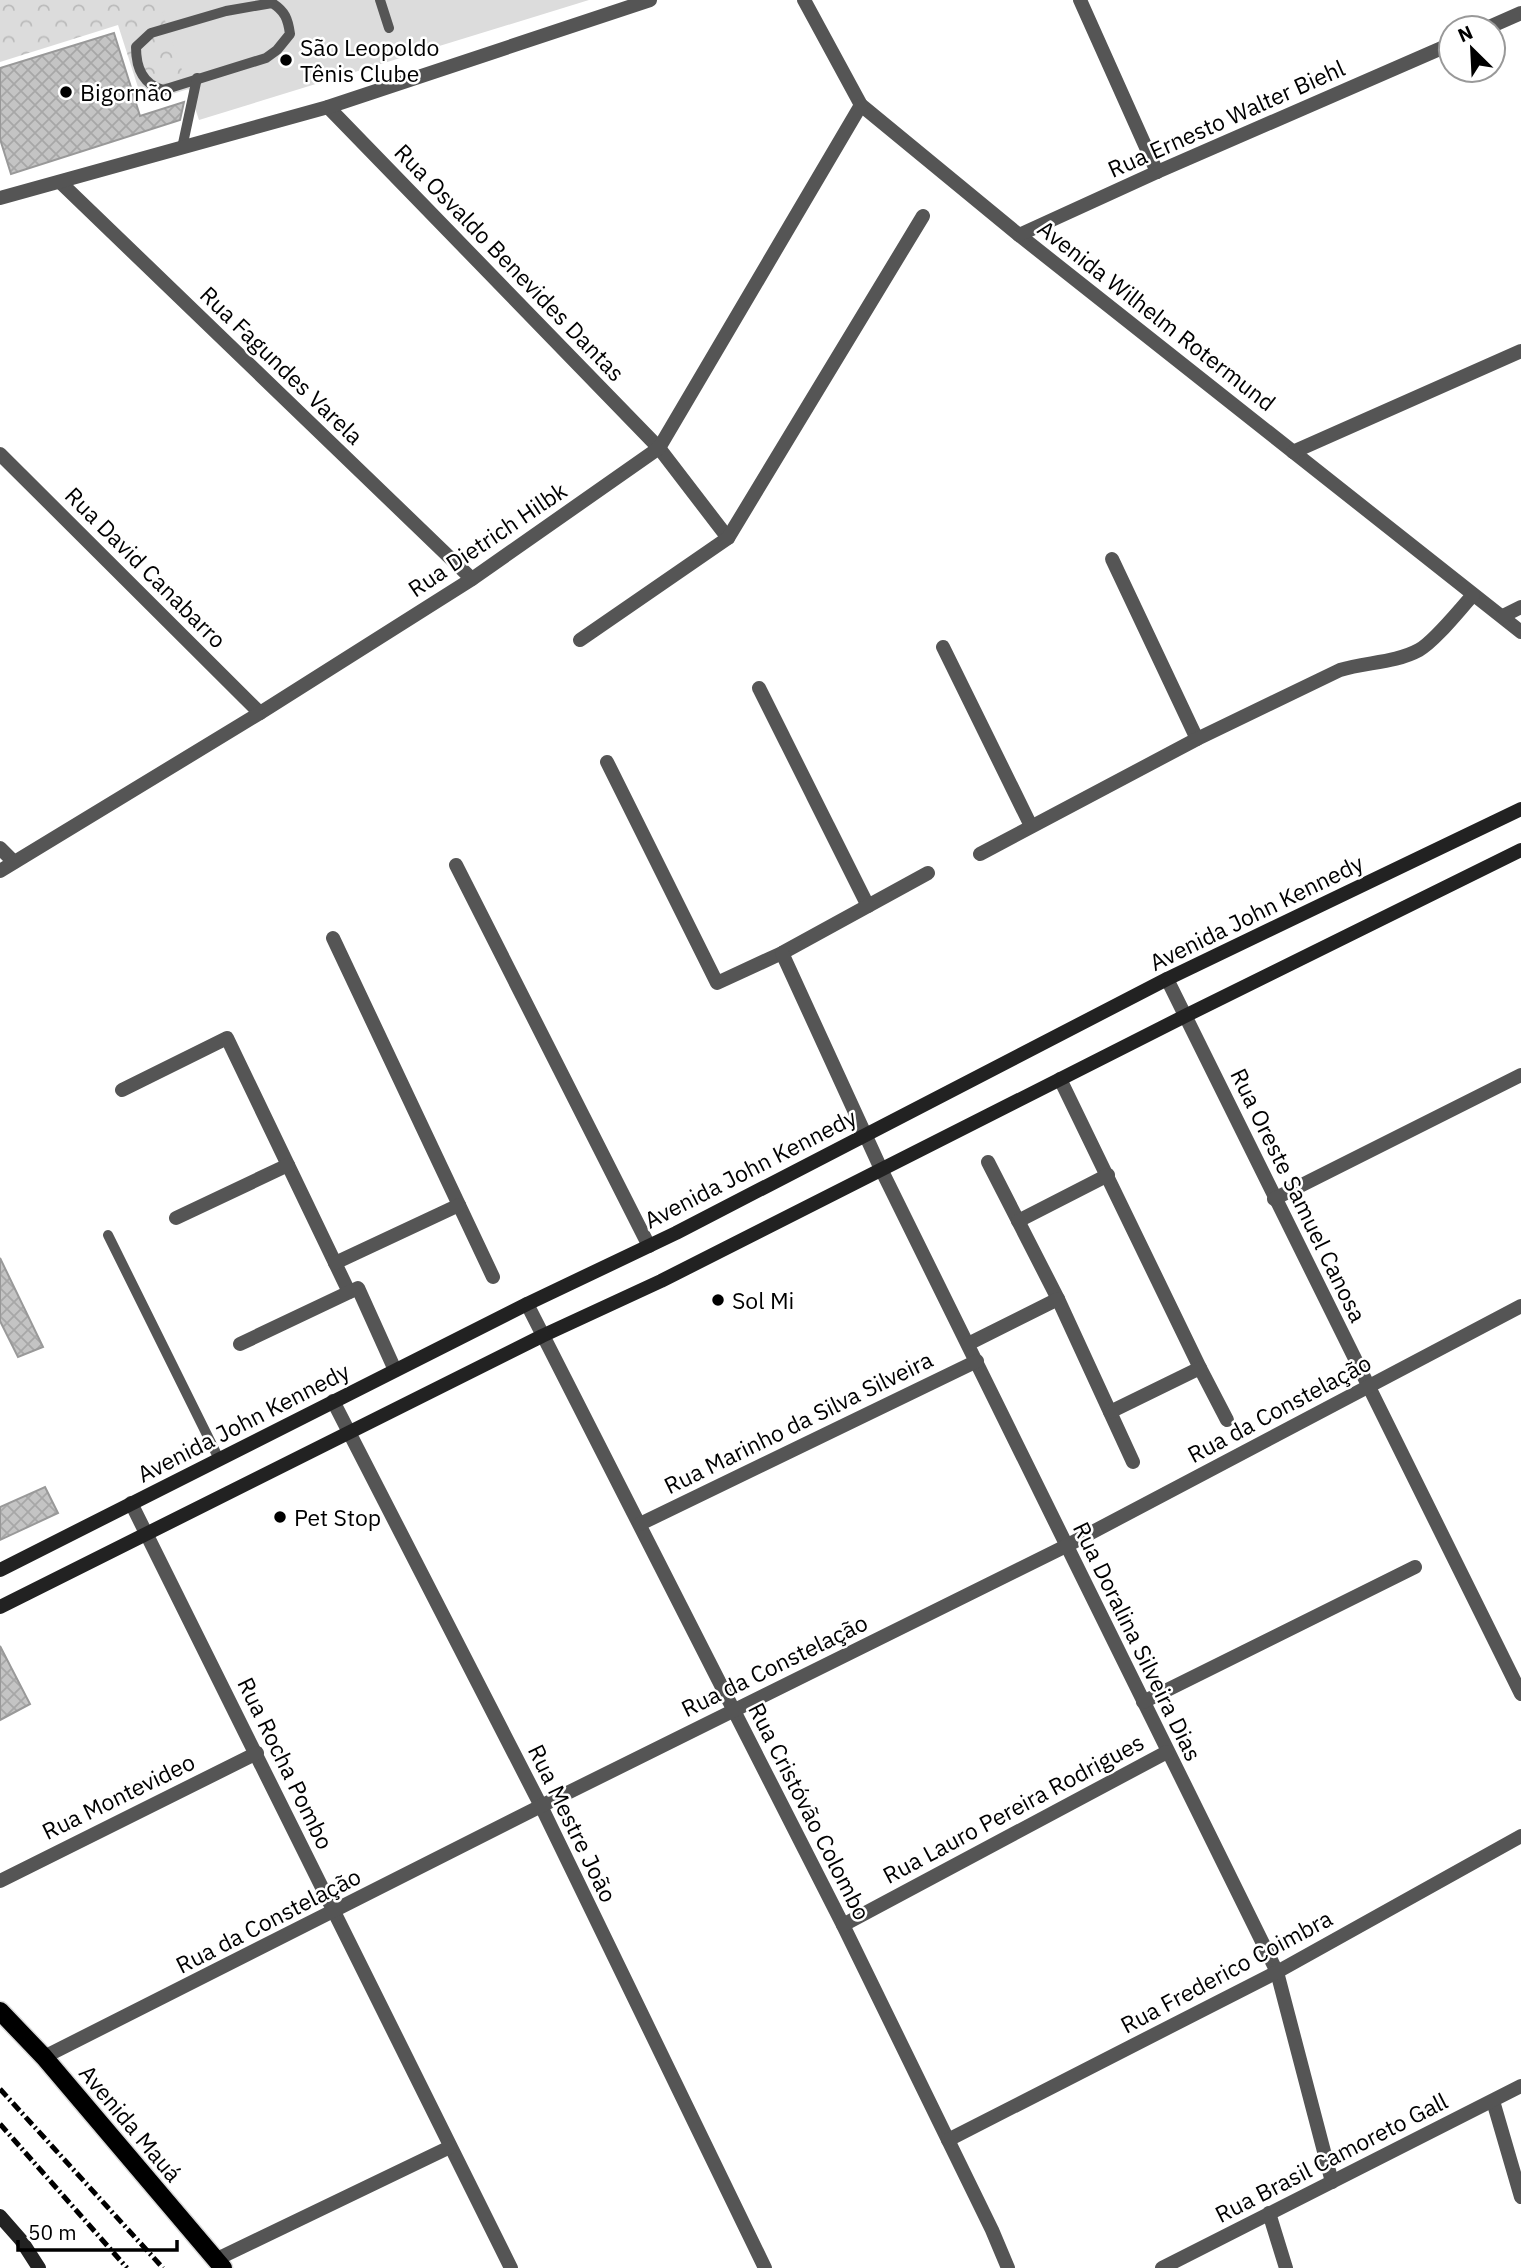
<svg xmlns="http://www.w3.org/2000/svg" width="1521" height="2268" font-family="'IBM Plex Sans',sans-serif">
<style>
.forest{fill:url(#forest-crowns)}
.pitch{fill:#dcdcdc}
.building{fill:url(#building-cross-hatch);stroke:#999;stroke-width:2}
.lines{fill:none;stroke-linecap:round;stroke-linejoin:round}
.primary-casing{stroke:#dbdbdb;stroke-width:21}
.service{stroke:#555;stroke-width:10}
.minor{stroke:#555;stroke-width:14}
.tertiary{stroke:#555;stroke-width:14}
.secondary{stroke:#222;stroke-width:14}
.primary{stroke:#000;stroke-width:18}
.rail{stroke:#000;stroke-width:5;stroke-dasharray:10 3.5 2 3.5;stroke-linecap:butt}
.poi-dot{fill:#000;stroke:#fff;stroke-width:2.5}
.labels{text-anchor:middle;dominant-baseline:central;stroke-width:5;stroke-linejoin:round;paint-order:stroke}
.poi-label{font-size:23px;fill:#000;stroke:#fff;text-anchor:start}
.street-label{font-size:23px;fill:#000;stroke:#fff}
</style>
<defs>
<pattern id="forest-crowns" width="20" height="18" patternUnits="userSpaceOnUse" patternTransform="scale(1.75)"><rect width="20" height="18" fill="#dcdcdc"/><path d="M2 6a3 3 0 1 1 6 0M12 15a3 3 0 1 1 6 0" fill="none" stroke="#bbb"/></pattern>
<pattern id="building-cross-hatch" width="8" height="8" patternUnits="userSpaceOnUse" patternTransform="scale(1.75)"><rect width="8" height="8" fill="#c4c4c4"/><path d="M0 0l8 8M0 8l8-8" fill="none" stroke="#a7a7a7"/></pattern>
</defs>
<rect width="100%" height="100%" fill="#fff"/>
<path class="forest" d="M 0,0 L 196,0 L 234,75 L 143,103 L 118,25 L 0,62 Z"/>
<path class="pitch" d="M 158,0 L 589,0 L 199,120 Z"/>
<g class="building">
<path d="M 114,33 L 140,116 L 184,102 L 180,120 L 11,174 L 0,139 L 0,68 Z"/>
<path d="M 0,1258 L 43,1347 L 18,1357 L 0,1321 Z"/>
<path d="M 45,1487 L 58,1513 L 0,1540 L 0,1507 Z"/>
<path d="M 0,1646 L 30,1704 L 0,1720 Z"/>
</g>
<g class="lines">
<defs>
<path id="primary" d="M 0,2011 L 44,2057 L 223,2268"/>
</defs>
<use href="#primary" class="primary-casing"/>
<g class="service">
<path d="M 380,0 L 389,28"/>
<path d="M 272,3 C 285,11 288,19 290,34 L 277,50 L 266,58 L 163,90 C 142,84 136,67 136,47 L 151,33 L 226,11 Z"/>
<path d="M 182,148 L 197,78"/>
<path d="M 108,1235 L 219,1459"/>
</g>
<g class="minor">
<path d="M 804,0 L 861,105 L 1019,235 L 1521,632"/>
<path d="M 1080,0 L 1157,172"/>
<path d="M 1487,28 L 1521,13"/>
<path d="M 328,107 L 659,448 L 728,538"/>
<path d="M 60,182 L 472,579"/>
<path d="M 1019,235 L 1157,172 L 1451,44"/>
<path d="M 1293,452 L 1521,351"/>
<path d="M 0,454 L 260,713"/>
<path d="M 1112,559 L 1197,739"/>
<path d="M 1503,616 L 1521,607"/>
<path d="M 580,640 L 728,538 L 923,216"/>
<path d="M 943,647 L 1031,826"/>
<path d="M 759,688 L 868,906"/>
<path d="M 607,762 L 717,983 L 782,953 L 928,873"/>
<path d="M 0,848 L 14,862"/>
<path d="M 980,854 L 1197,739 L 1340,670 C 1366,662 1395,663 1419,650 C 1435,641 1460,609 1473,595"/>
<path d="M 456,865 L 649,1246"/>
<path d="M 0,871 L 260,713 L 472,579 L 659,448 L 861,105"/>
<path d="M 333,938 L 493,1277"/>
<path d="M 782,953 L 881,1169 L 1277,1972 L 1332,2182"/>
<path d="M 1167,979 L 1521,1694"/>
<path d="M 1060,1079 L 1200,1368"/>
<path d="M 122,1090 L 227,1038 L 349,1292"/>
<path d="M 988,1162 L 1058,1299"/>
<path d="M 1274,1199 L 1521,1075"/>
<path d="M 176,1218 L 288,1165"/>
<path d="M 1018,1221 L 1108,1175"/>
<path d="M 335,1263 L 459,1205"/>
<path d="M 527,1304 L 843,1925 L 992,2230 L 1008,2268"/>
<path d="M 240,1344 L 358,1288 L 395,1370"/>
<path d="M 968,1344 L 1058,1299 L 1133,1462"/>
<path d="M 333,1401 L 541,1806 L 765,2268"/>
<path d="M 1110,1412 L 1200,1368 L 1227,1420"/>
<path d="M 131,1503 L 511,2268"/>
<path d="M 640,1524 L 977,1361"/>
<path d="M 1143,1702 L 1415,1567"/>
<path d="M 0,1881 L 257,1753"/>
<path d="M 843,1925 L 1167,1752"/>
<path d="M 44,2057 L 541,1806 L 1066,1546 L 1521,1306"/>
<path d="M 1493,2101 L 1521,2197"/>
<path d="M 948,2140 L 1277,1972 L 1521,1836"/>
<path d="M 1269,2213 L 1286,2268"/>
<path d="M 215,2260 L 450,2147"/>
</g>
<g class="tertiary">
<path d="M 0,198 L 328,107 L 650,0"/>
<path d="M 1162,2268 L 1521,2086"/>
</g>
<g class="secondary">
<path d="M 0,1570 L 527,1304 L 676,1233 L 1167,979 L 1521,809"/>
<path d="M 0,1607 L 542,1336 L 661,1281 L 1187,1015 L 1521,850"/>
<path d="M 0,2216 L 21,2240 L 39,2268"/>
</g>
<use href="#primary" class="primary"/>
<g class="rail">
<path d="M 0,2089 L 163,2268"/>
<path d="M 0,2124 L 127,2268"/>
</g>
</g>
<g class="poi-dot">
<circle cx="286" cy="60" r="7"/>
<circle cx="66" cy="92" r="7"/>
<circle cx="718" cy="1300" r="7"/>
<circle cx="280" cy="1517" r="7"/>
</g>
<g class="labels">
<g class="poi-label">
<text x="300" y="47">São Leopoldo<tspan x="300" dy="26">Tênis Clube</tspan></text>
<text x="80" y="92">Bigornão</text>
<text x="732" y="1300">Sol Mi</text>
<text x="294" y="1517">Pet Stop</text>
</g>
<g class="street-label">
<text transform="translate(1226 118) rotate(-24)">Rua Ernesto Walter Biehl</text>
<text transform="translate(510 262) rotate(46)">Rua Osvaldo Benevides Dantas</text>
<text transform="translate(1157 315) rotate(38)">Avenida Wilhelm Rotermund</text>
<text transform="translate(282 365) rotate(44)">Rua Fagundes Varela</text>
<text transform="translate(487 539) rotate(-34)">Rua Dietrich Hilbk</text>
<text transform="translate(146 567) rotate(45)">Rua David Canabarro</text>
<text transform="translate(1256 912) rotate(-26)">Avenida John Kennedy</text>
<text transform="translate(750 1168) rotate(-27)">Avenida John Kennedy</text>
<text transform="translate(1299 1195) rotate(64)">Rua Oreste Samuel Canosa</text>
<text transform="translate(1279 1408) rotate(-28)">Rua da Constelação</text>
<text transform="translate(243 1422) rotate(-27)">Avenida John Kennedy</text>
<text transform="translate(798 1422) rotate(-26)">Rua Marinho da Silva Silveira</text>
<text transform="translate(1138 1641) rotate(64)">Rua Doralina Silveira Dias</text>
<text transform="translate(774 1665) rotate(-26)">Rua da Constelação</text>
<text transform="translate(286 1763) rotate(64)">Rua Rocha Pombo</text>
<text transform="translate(118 1796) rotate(-26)">Rua Montevideo</text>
<text transform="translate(1013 1808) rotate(-28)">Rua Lauro Pereira Rodrigues</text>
<text transform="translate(810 1811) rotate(63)">Rua Cristóvão Colombo</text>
<text transform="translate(573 1823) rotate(64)">Rua Mestre João</text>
<text transform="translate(268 1920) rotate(-27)">Rua da Constelação</text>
<text transform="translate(1226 1971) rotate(-28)">Rua Frederico Coimbra</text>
<text transform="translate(131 2123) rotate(50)">Avenida Mauá</text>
<text transform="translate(1331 2157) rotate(-27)">Rua Brasil Camoreto Gall</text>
</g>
</g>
<g transform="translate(1472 49) rotate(336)"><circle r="33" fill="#ffffff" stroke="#999999" stroke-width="2"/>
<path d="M0-5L12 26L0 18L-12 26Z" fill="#000000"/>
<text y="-10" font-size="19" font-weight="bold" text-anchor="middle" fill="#000000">N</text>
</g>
<path d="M18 2240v10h159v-10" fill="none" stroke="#000000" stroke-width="3.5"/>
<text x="28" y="2240" font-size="21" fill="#000000" stroke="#ffffff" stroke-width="5" paint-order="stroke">50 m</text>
</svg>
